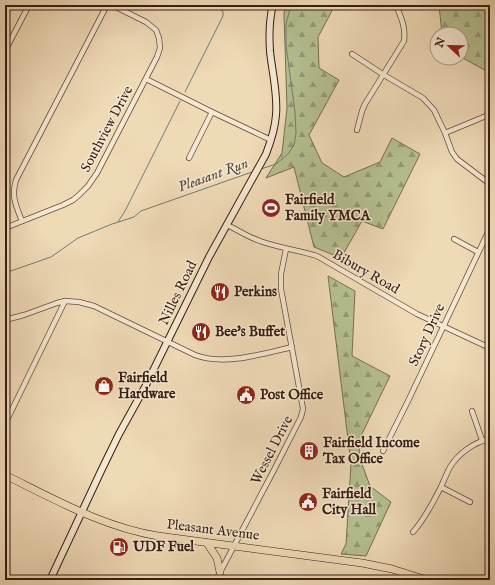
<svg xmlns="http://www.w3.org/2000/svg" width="495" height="585" font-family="'IM FELL English',serif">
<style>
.forest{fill:url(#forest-firs);stroke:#766e52}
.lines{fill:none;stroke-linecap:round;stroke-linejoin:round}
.stream{stroke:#727b73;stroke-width:1}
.street-casing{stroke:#644c3c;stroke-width:6}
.secondary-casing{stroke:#361d14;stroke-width:8}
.primary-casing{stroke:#361d14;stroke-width:8}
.street{stroke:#f5e7d0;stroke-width:4.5}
.secondary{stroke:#f5e7d0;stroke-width:6}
.primary{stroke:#efdab6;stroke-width:7}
.labels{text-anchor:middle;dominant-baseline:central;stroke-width:3;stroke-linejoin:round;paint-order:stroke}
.street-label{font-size:14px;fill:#361d14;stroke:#f5e7d0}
.poi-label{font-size:14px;font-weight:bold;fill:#361d14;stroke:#f5e7d0;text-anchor:start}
.water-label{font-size:15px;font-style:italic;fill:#544c44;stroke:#f5e7d0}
</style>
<defs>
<pattern id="forest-firs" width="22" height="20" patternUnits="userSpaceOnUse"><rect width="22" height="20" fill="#b5c091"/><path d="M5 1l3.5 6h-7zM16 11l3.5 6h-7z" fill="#949b75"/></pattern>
</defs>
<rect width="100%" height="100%" fill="#efdab6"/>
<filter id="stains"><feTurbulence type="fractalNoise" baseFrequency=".005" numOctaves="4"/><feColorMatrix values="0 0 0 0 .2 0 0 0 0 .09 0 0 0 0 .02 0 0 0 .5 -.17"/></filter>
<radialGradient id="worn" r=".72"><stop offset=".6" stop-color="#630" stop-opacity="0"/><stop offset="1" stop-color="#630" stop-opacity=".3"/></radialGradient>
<g class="forest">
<path d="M 287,5 L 335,5 L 318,37 L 319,68 L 339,80 L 309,135 L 322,163 L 344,177 L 380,162 L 392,138 L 420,154 L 383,229 L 362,221 L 341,258 L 314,247 L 294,167 L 266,178 L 282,153 L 287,108 L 284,13 Z"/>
<path d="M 439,5 L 490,5 L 490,73 L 461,57 L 461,34 L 442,34 Z"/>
<path d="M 328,276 L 355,291 L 352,356 L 390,376 L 360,438 L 359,456 L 370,486 L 391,502 L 366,556 L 341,554 L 346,544 L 351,464 Z"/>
</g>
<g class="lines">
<g class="stream">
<path d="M 185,92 L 223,16 L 223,12 L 219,7 L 214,5"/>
<path d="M 261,169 L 276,164 L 288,154 L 294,145 L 296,133 L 295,112 L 286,45 L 286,24 L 291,5"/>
<path d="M 118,222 L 125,211 L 180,101"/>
<path d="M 5,273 L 51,257 L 78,238 L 112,224 L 134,217 L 141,211 L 252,172"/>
</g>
<defs>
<g id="street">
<path d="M 5,51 L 29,5"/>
<path d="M 352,54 L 384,75 L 423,98 L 434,110 L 445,133 L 452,152 L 457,159 L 490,184"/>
<path d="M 146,79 L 212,112 L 271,140"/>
<path d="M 357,130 L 362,111 L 365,104 L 404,41 C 406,28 401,17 396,5"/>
<path d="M 445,133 L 486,116"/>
<path d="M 189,158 L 212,112"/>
<path d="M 22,221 C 16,206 11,196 16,180 L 107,5"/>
<path d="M 227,225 C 238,230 248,237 260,241 C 279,248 298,250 317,256 L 417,314 L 490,348"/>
<path d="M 5,228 L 63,205 L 73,200 L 79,195 L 88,186 L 97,173 L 157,57 L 160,48 L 159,38 L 156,30 L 146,22 L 112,5"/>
<path d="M 454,239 L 478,252"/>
<path d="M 5,320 L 24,315 L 57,303 L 65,301 L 79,302 L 94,306 L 195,355 C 224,366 262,354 292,347"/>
<path d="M 472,411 L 482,440"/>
<path d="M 5,424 L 65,301"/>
<path d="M 383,451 L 409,399 L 490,228"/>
<path d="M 441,487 L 470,502"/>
<path d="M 413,532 C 425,519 433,502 441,487 C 444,480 447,473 450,467 C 459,453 474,442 490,439"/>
<path d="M 216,580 L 275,468 L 301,417 L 303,409 L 302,403 L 281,289 L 281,274 L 286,249"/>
</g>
<path id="secondary" d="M 50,580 L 101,471 L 119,434 L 145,387 L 209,257 L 266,154 C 271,141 275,129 276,115 C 278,94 272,72 270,51 C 269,36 269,20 273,5"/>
<g id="primary">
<path d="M 5,475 C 54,499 103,527 158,536 L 362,563 L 392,569 L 427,580"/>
<path d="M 207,543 L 217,558 L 220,572"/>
</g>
</defs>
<use href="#street" class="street-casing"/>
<use href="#secondary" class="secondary-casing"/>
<use href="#primary" class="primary-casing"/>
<use href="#street" class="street"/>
<use href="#secondary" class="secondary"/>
<use href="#primary" class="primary"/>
</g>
<defs>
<symbol id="stadium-disc" viewBox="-11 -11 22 22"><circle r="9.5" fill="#8f2418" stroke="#f5e7d0"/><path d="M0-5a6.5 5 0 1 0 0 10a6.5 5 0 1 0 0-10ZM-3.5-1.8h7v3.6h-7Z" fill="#fff"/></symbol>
<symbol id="restaurant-disc" viewBox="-11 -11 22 22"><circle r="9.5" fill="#8f2418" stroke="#f5e7d0"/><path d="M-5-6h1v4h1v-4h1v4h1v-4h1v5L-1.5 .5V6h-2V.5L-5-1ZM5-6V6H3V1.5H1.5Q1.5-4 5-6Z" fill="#fff"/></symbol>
<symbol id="shop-disc" viewBox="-11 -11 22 22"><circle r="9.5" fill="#8f2418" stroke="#f5e7d0"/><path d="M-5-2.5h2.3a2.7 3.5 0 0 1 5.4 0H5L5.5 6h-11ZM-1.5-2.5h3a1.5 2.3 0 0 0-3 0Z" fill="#fff"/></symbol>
<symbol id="civic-disc" viewBox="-11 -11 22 22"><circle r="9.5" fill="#8f2418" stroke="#f5e7d0"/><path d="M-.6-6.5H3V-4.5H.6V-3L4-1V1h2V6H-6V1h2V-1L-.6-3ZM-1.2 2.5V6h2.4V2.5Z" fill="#fff"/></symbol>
<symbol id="building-disc" viewBox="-11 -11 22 22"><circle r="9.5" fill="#8f2418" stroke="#f5e7d0"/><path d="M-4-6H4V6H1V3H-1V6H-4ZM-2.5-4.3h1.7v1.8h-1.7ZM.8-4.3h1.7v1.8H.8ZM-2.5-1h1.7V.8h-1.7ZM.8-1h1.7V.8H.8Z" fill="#fff"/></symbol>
<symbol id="fuel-disc" viewBox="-11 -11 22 22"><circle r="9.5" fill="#8f2418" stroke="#f5e7d0"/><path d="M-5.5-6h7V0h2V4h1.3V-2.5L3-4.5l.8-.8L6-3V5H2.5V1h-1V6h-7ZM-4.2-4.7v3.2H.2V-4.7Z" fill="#fff"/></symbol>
</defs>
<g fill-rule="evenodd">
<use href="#stadium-disc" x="260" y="197" width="22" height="22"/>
<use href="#restaurant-disc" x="209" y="281" width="22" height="22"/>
<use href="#restaurant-disc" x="190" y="321" width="22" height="22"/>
<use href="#shop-disc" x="93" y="375" width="22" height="22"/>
<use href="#civic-disc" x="235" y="384" width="22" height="22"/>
<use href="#building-disc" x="298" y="440" width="22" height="22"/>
<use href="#civic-disc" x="297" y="491" width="22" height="22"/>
<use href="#fuel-disc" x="108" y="536" width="22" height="22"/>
</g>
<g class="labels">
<g class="street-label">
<text transform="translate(107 129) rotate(-62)">Southview Drive</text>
<text transform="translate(366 272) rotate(30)">Bibury Road</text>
<text transform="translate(178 293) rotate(-64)">Nilles Road</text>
<text transform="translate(427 335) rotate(-65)">Story Drive</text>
<text transform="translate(272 450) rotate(-63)">Wessel Drive</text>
<text transform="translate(213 530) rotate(7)">Pleasant Avenue</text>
</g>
<g class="poi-label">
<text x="285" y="200">Fairfield<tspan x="285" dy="16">Family YMCA</tspan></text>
<text x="234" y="292">Perkins</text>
<text x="215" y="332">Bee's Buffet</text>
<text x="118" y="378">Fairfield<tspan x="118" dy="16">Hardware</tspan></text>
<text x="260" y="395">Post Office</text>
<text x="323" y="443">Fairfield Income<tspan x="323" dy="16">Tax Office</tspan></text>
<text x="322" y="494">Fairfield<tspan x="322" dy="16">City Hall</tspan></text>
<text x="133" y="547">UDF Fuel</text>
</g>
<g class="water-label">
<text transform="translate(213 175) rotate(-20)">Pleasant Run</text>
</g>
</g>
<rect width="495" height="585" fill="none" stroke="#efdab6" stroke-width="20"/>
<rect x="6" y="6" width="483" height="573" fill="none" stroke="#361d14" stroke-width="2"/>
<rect x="10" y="10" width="475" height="565" fill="none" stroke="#361d14"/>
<g transform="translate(449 46) rotate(292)"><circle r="19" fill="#f5e7d0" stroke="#a99685"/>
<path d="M0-3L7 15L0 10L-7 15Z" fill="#8f2418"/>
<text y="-6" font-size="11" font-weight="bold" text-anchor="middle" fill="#361d14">N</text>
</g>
<rect width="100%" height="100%" filter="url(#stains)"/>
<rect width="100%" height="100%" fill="url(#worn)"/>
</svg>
